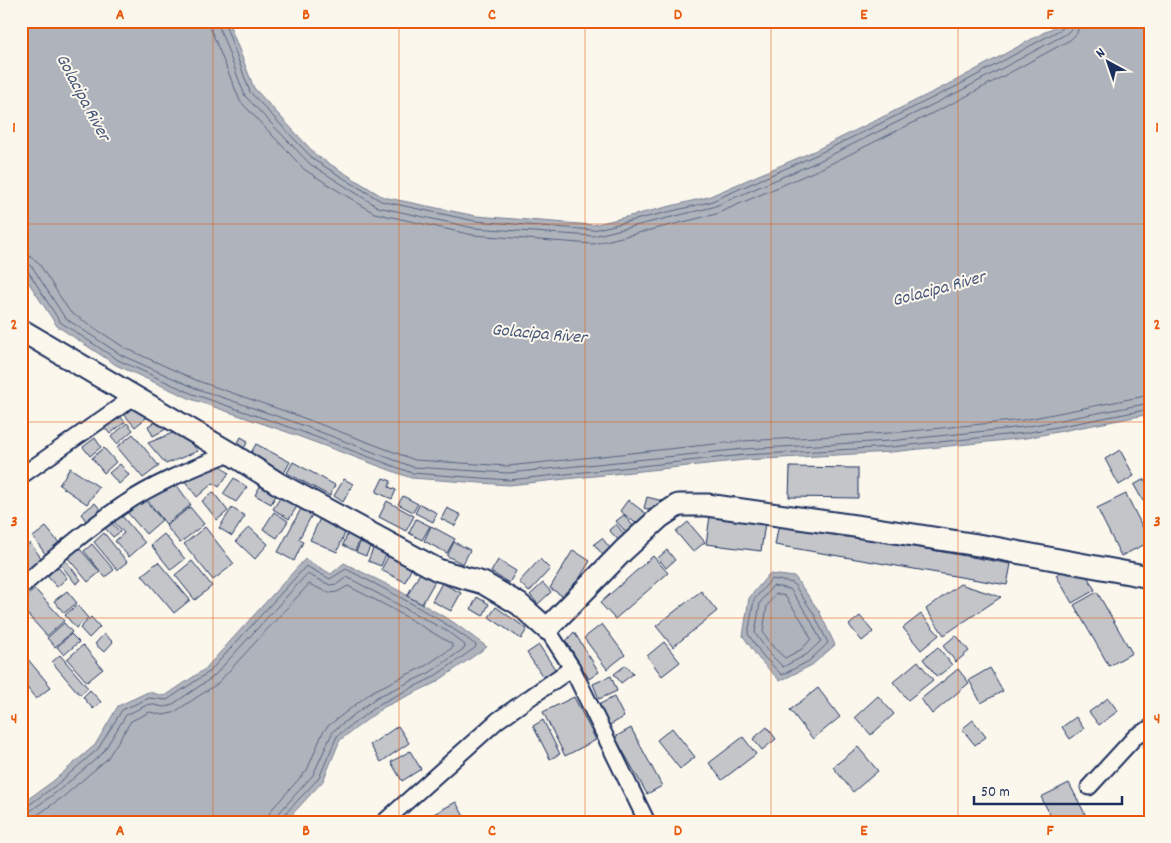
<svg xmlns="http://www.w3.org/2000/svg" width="1171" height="843" font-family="Dekko,sans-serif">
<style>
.water{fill:#afb3bb;stroke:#747e96}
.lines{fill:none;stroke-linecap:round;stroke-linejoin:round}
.shore{stroke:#566483;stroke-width:1}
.building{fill:#c3c5c9;stroke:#1b2f5e}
.street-casing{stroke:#1b2f5e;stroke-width:19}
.secondary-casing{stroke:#1b2f5e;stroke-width:25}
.street{stroke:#fbf7ec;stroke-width:15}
.secondary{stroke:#fbf7ec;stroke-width:21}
.grid{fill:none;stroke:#e8590c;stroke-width:1;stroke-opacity:0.55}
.labels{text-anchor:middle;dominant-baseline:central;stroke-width:4;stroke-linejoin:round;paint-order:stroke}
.water-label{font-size:18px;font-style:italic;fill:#47577a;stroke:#fbf7ec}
.neatline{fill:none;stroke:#e8590c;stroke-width:2}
.grid-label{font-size:16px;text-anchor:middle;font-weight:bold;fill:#e8590c}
</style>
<rect width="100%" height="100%" fill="#fbf7ec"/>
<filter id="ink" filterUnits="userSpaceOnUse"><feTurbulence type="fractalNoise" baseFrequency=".02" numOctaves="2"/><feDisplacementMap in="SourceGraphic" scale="10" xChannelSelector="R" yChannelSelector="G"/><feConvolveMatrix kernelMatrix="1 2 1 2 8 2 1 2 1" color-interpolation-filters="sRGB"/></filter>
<g filter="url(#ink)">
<g class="water">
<path d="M 21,21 L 228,21 L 254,88 L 317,156 L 383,197 L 476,216 L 593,225 L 708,197 L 814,151 L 955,81 L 1065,21 L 1150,21 L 1150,414 L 1026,438 L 891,452 L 745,460 L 509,485 L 411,478 L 287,432 L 191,399 L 116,365 L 57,326 L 21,271 Z"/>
<path d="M 305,559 L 331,574 L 344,563 L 398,590 L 453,622 L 487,647 L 435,683 L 384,707 L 340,740 L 323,781 L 285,822 L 21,822 L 21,804 L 52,782 L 95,745 L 118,706 L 148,692 L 165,696 L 205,669 Z"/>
<path d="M 769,574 L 795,577 L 819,611 L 835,645 L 812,665 L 780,681 L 759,659 L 743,636 L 749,598 Z"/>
<path d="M 1150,741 L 1150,772 L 1143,745 Z"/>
</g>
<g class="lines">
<g class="shore">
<path d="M 210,21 L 211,30 L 240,101 L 305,170 L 374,213 L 473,235 L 593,244 L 716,214 L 822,168 L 963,98 L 1070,40 L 1077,33 L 1080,21"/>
<path d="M 218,21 L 219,27 L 245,96 L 310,164 L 378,207 L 474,228 L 593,236 L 713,207 L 819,161 L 960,91 L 1066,34 L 1071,29 L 1073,21"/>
<path d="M 224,21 L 250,92 L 314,160 L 381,201 L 475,221 L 593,230 L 710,202 L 816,155 L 957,86 L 1063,28 L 1066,21"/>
<path d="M 21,255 L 29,256 L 38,262 L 70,312 L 125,348 L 198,381 L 293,414 L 415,460 L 508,466 L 743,441 L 890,433 L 1023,420 L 1150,395"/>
<path d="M 21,263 L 28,264 L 33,268 L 65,318 L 121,355 L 195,388 L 291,421 L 413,467 L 508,473 L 744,449 L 890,441 L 1024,427 L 1150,403"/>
<path d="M 21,269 L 28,271 L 60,322 L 118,360 L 193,394 L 289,427 L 412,473 L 509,480 L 744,455 L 891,447 L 1025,433 L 1150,409"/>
<path d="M 772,579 L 793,583 L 814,614 L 828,643 L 809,661 L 782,675 L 763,656 L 748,634 L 754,600 Z"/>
<path d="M 773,586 L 790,589 L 809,617 L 821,641 L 806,655 L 783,667 L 768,652 L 755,633 L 760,603 Z"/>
<path d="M 776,594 L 785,596 L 802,621 L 811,639 L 802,649 L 785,658 L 773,647 L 763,632 L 767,606 Z"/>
<path d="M 21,807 L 26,807 L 55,786 L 98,749 L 122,710 L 149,698 L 167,700 L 209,672 L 306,566 L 330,579 L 346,569 C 391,592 436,615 476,645 L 475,648 L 432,678 L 381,703 L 337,736 L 319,778 L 283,816 L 282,822"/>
<path d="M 21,814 L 29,812 L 58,791 L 102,754 L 126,715 L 149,704 L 164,707 L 170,706 L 213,677 L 307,574 L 330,585 L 337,584 L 347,577 L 447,631 L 465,645 L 465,648 L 429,673 L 377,697 L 333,731 L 313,775 L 279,813 L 276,822"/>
<path d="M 21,821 L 33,818 L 63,797 L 107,759 L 131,721 L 150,712 L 163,715 L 173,713 L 217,684 L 309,584 L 329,593 L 337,592 L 348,586 L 389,607 L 452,644 L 452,648 L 425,666 L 373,691 L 328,726 L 323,732 L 307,770 L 273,808 L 269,814 L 268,822"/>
</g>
</g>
<g class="building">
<path d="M 139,400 L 151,414 L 135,427 L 123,413 Z"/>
<path d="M 119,415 L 125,422 L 110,434 L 104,427 Z"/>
<path d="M 163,417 L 168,428 L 153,436 L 148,426 Z"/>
<path d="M 127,423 L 133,430 L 117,444 L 111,437 Z"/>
<path d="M 180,430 L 198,451 L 166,464 L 148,443 Z"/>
<path d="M 133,434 L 159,466 L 143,478 L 117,447 Z"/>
<path d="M 241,437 L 248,441 L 242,452 L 235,448 Z"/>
<path d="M 95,438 L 101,447 L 90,456 L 83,447 Z"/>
<path d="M 256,444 L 290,462 L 283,475 L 249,456 Z"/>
<path d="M 104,448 L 116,462 L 104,473 L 92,458 Z"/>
<path d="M 1120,450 L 1134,476 L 1119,485 L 1105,459 Z"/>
<path d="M 293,462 L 335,485 L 330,496 L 287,473 Z"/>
<path d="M 120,464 L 129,475 L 119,484 L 109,473 Z"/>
<path d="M 220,465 L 229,473 L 219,487 L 213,483 L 197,497 L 184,480 Z"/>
<path d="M 790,467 L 858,468 L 858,498 L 789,497 Z"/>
<path d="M 70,468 L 99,487 L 87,504 L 59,485 Z"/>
<path d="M 234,478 L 247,487 L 236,502 L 223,494 Z"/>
<path d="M 383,478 L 391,481 L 389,487 L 396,490 L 392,499 L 376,492 Z"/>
<path d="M 344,479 L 353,484 L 343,502 L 334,496 Z"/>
<path d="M 1144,479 L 1150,489 L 1150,498 L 1143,501 L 1134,485 Z"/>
<path d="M 262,483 L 278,492 L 271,504 L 255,495 Z"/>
<path d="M 176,484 L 191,505 L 166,524 L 147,500 Z"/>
<path d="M 213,492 L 228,511 L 217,520 L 202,501 Z"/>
<path d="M 284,492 L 300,502 L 289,519 L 273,509 Z"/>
<path d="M 1126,494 L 1150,542 L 1121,556 L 1097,508 Z"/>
<path d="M 403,496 L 418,504 L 413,512 L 398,504 Z"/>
<path d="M 647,497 L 663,501 L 660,513 L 644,508 Z"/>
<path d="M 143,498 L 162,520 L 146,534 L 127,512 Z"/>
<path d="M 628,500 L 652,518 L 643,529 L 620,511 Z"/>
<path d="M 387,501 L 414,516 L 406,531 L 379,517 Z"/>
<path d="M 95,503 L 101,510 L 87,522 L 81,514 Z"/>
<path d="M 420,504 L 437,513 L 433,522 L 415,513 Z"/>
<path d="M 303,505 L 314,511 L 299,539 L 303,542 L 294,561 L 278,552 Z"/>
<path d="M 190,507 L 204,524 L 180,543 L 166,526 Z"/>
<path d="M 232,508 L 245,516 L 232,536 L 219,528 Z"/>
<path d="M 447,508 L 461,515 L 455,526 L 441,519 Z"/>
<path d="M 274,512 L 288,521 L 277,538 L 263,529 Z"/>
<path d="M 624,515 L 638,532 L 631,538 L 616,521 Z"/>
<path d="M 122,516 L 145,543 L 129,557 L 115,541 L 124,533 L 114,522 Z"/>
<path d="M 321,516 L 347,528 L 337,552 L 310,540 Z"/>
<path d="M 710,516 L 765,523 L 761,551 L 706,544 Z"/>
<path d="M 416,519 L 430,526 L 422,540 L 409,533 Z"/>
<path d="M 111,522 L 120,532 L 113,537 L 105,528 Z"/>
<path d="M 688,522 L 705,542 L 693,552 L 676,532 Z"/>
<path d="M 779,523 L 1011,564 L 1007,585 L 775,545 Z"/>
<path d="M 616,524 L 628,539 L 622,544 L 609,530 Z"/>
<path d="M 431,526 L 455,539 L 447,553 L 424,541 Z"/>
<path d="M 46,527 L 60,544 L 46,555 L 33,537 Z"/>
<path d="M 205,527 L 234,564 L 213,580 L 184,544 Z"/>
<path d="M 249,527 L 268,544 L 255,559 L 236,541 Z"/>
<path d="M 349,530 L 362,535 L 355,551 L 343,545 Z"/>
<path d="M 104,533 L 127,562 L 117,570 L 94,542 Z"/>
<path d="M 164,534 L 185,559 L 171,570 L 151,545 Z"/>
<path d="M 363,536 L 373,540 L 366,556 L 356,552 Z"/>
<path d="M 602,538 L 614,553 L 606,559 L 594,544 Z"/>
<path d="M 454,542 L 470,550 L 463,564 L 447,556 Z"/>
<path d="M 30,543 L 42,559 L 28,570 L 21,562 L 21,550 Z"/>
<path d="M 92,544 L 114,570 L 105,577 L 84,551 Z"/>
<path d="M 375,544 L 388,550 L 381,566 L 368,561 Z"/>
<path d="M 79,548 L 100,572 L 88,582 L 67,557 Z"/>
<path d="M 573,550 L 590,561 L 567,599 L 550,588 Z"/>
<path d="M 667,550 L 675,560 L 666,568 L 658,558 Z"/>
<path d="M 390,553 L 413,565 L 405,582 L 381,570 Z"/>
<path d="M 653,556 L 668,573 L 615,619 L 600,603 Z"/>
<path d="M 540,559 L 550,569 L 529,592 L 519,582 Z"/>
<path d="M 65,560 L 81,580 L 76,584 L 60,564 Z"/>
<path d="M 498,560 L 516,571 L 509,583 L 491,572 Z"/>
<path d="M 192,561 L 212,586 L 195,600 L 175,575 Z"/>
<path d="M 158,562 L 190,600 L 174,613 L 142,575 Z"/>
<path d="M 1079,562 L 1095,590 L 1072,603 L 1056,575 Z"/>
<path d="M 58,567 L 67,578 L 57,587 L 47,576 Z"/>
<path d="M 420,573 L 435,581 L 422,604 L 407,596 Z"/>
<path d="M 442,583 L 461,593 L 451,611 L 432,601 Z"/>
<path d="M 543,583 L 551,592 L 538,604 L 530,595 Z"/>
<path d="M 960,584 L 1001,597 L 944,635 L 926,609 Z"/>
<path d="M 35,589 L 64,621 L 47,636 L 21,607 L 21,601 Z"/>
<path d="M 67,591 L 77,603 L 64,613 L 54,601 Z"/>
<path d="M 701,591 L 717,611 L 673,647 L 656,626 Z"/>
<path d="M 1097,592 L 1132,653 L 1109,666 L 1074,605 Z"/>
<path d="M 477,597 L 489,604 L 483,616 L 471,609 Z"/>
<path d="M 77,605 L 88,618 L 76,628 L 65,615 Z"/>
<path d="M 496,607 L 527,629 L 521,639 L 489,617 Z"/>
<path d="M 921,614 L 939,635 L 921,650 L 903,628 Z"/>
<path d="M 860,616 L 873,632 L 862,641 L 849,625 Z"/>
<path d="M 91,617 L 100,627 L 89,638 L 80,628 Z"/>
<path d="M 64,623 L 72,632 L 55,647 L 47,638 Z"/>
<path d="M 602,624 L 625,655 L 607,669 L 584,638 Z"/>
<path d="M 574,632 L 599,672 L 589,679 L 566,641 Z"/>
<path d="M 71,634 L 79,642 L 64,655 L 57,647 Z"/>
<path d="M 104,634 L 113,642 L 104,652 L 95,644 Z"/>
<path d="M 956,635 L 969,651 L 956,662 L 943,646 Z"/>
<path d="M 664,642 L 680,662 L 662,676 L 647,656 Z"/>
<path d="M 83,645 L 103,669 L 87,682 L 67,659 Z"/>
<path d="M 539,645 L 557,672 L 545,680 L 527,653 Z"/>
<path d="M 938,647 L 952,665 L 937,677 L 923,659 Z"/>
<path d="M 60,655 L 88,688 L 80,695 L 52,662 Z"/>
<path d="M 26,657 L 51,687 L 36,699 L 21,680 L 21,661 Z"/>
<path d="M 918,661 L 933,680 L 908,700 L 893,682 Z"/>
<path d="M 626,665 L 633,674 L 621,683 L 614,674 Z"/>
<path d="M 990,668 L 1003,691 L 981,703 L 969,680 Z"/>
<path d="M 958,669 L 969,683 L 932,714 L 921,699 Z"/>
<path d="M 611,676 L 617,691 L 599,699 L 593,684 Z"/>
<path d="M 818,688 L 840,717 L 813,739 L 790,710 Z"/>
<path d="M 90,690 L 101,702 L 93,709 L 83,697 Z"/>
<path d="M 878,696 L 894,714 L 871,735 L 855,717 Z"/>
<path d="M 574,697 L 596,740 L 565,756 L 543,712 Z"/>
<path d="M 614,697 L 624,717 L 608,726 L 598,705 Z"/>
<path d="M 1108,698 L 1118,711 L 1099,725 L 1089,712 Z"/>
<path d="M 1076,717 L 1084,729 L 1070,739 L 1062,727 Z"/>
<path d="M 543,720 L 560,754 L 550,759 L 533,726 Z"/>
<path d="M 973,720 L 986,737 L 975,745 L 962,729 Z"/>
<path d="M 398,726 L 409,743 L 381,762 L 370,745 Z"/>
<path d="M 767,727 L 776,739 L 762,750 L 753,739 Z"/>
<path d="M 631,728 L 662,786 L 647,794 L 615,737 Z"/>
<path d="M 672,728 L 695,757 L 680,769 L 657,740 Z"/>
<path d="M 743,737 L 756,754 L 722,780 L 709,763 Z"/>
<path d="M 858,747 L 878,771 L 853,792 L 833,767 Z"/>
<path d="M 410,751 L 421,769 L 402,781 L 391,762 Z"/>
<path d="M 1069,783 L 1085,814 L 1071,822 L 1054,822 L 1041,797 Z"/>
<path d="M 456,802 L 467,822 L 434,822 L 430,816 Z"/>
</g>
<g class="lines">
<defs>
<g id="street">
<path d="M 21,476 L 135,396"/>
<path d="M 21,587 C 54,558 87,529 123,505 C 153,484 196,467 230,453"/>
<path d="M 572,668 L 647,822"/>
<path d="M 1089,787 L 1135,737 L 1150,728"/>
<path d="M 384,822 L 498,720 L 572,668 L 547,629"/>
</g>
<path id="secondary" d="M 21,330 L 230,453 L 279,484 L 438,570 L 483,583 L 519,604 L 547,629 L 624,550 L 660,517 L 678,505 L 707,505 L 869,528 L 984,546 L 1150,577"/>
</defs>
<use href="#street" class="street-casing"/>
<use href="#secondary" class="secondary-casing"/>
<use href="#street" class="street"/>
<use href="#secondary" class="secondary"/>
</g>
</g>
<path class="grid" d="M 213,21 L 213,822M 399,21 L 399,822M 585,21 L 585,822M 771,21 L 771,822M 958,21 L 958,822M 21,224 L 1150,224M 21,422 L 1150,422M 21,618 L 1150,618"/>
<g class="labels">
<g class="water-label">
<text transform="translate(82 98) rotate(62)">Golacipa River</text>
<text transform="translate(939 290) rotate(-15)">Golacipa River</text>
<text transform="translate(539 335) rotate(5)">Golacipa River</text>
</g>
</g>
<rect width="1171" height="843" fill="none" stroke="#fbf7ec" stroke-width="55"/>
<g transform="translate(1108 62) rotate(320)" stroke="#fbf7ec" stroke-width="4" paint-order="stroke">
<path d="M0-4L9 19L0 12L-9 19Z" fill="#1b2f5e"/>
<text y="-8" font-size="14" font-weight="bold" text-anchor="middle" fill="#1b2f5e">N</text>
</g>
<path d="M974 796v8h148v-8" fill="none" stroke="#1b2f5e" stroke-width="2.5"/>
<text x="981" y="796" font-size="15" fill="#1b2f5e" stroke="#fbf7ec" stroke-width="4" paint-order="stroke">50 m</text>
<rect x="28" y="28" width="1116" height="788" class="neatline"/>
<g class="grid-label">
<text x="120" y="19">A</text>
<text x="306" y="19">B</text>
<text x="492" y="19">C</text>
<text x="678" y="19">D</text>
<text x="864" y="19">E</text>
<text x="1050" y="19">F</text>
<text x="14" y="132">1</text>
<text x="1157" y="132">1</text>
<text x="14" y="329">2</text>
<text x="1157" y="329">2</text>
<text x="14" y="526">3</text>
<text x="1157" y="526">3</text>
<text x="14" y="723">4</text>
<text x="1157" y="723">4</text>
<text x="120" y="835">A</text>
<text x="306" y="835">B</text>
<text x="492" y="835">C</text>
<text x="678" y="835">D</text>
<text x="864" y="835">E</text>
<text x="1050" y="835">F</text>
</g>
</svg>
